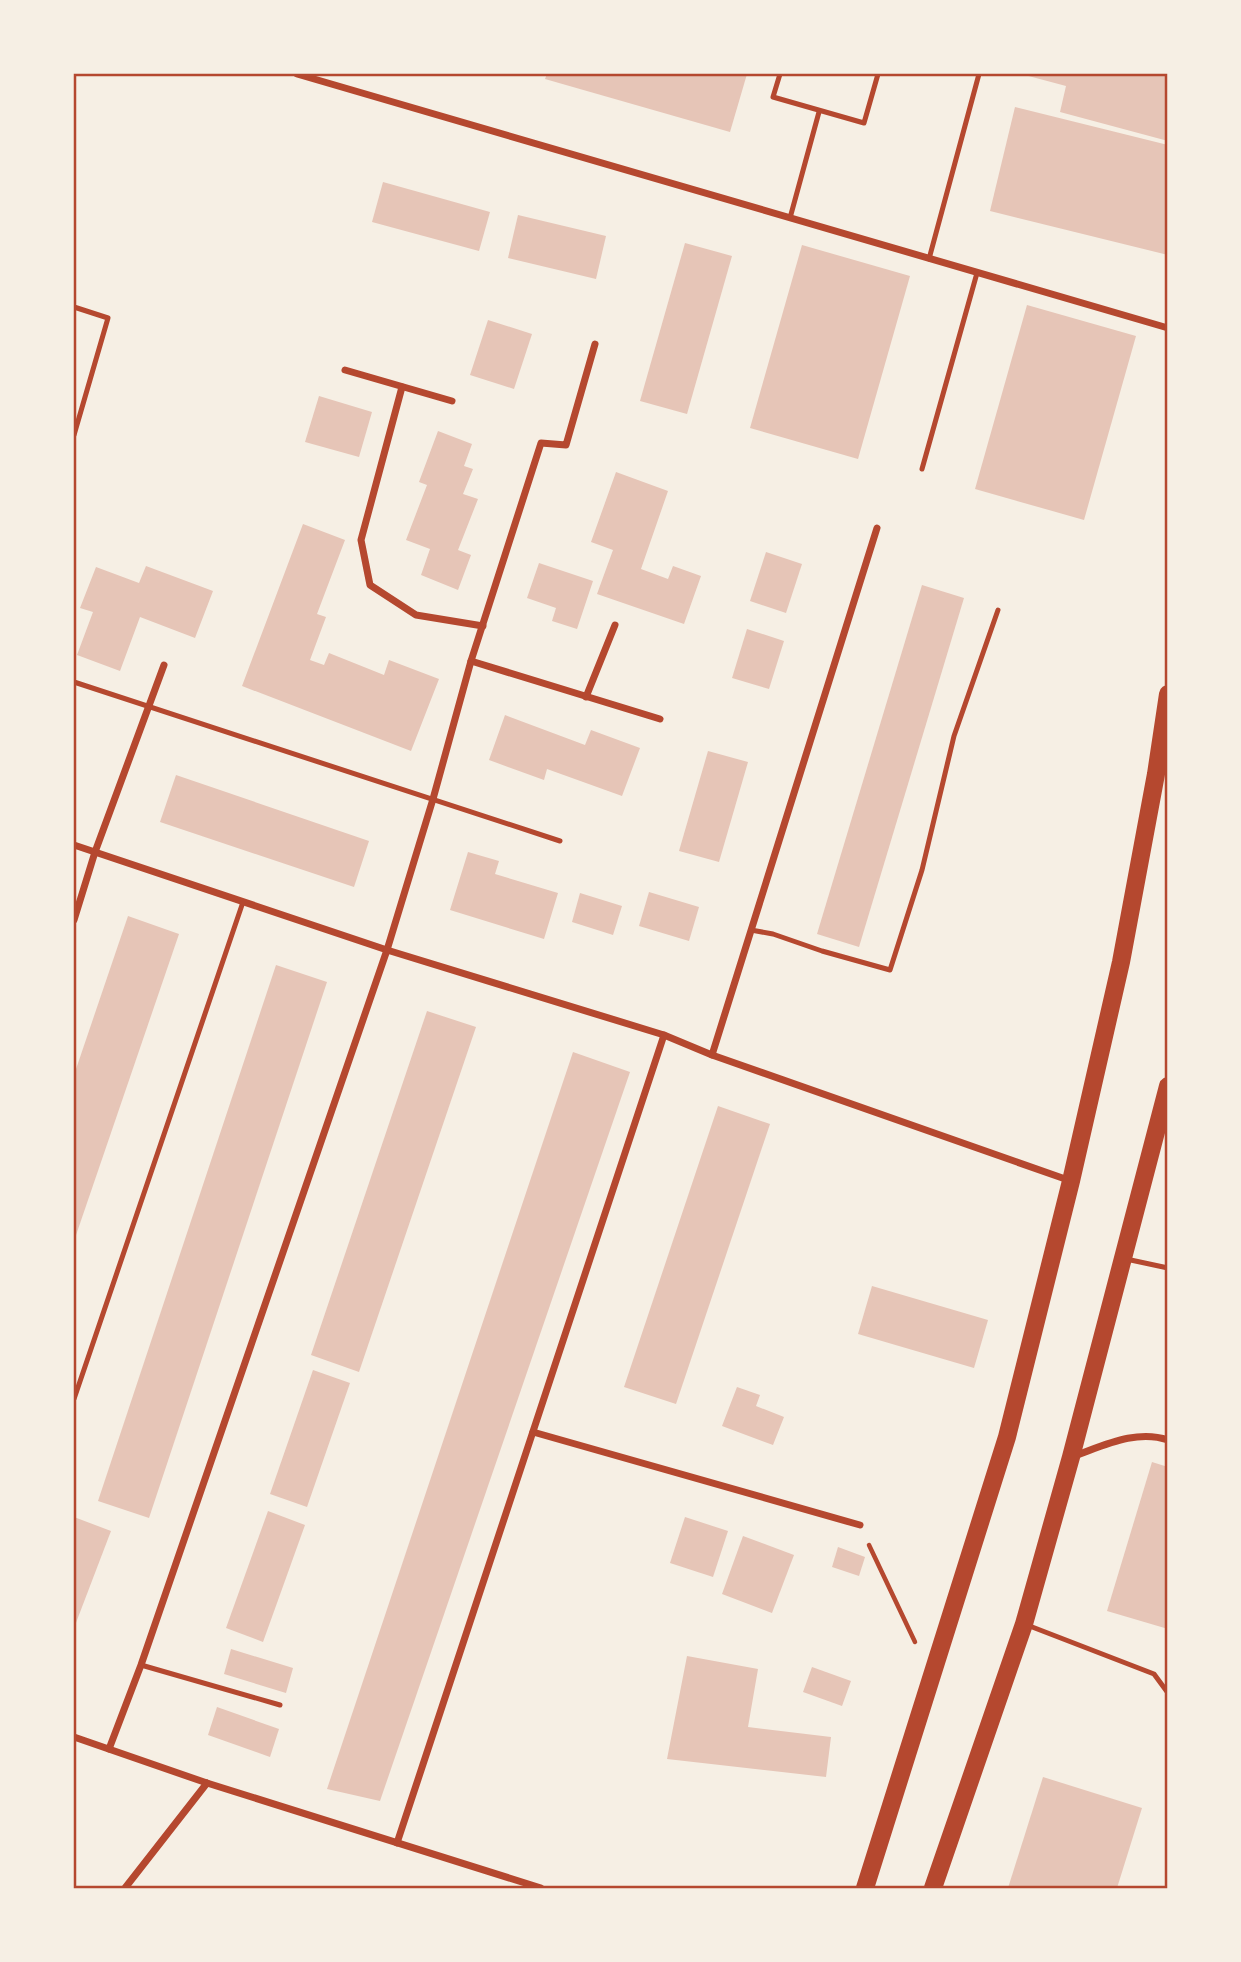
<svg xmlns="http://www.w3.org/2000/svg" width="1241" height="1962" font-family="Lato,sans-serif">
<style>
.building{fill:#e6c5b7}
.lines{fill:none;stroke-linecap:round;stroke-linejoin:round}
.path{stroke:#b5482f;stroke-width:4.5}
.service{stroke:#b5482f;stroke-width:5}
.minor{stroke:#b5482f;stroke-width:7}
.primary{stroke:#b5482f;stroke-width:18}
.neatline{fill:none;stroke:#b5482f;stroke-width:2.5}
</style>
<rect width="100%" height="100%" fill="#f6efe4"/>
<g class="building">
<path d="M 547,74 L 747,74 L 730,132 L 545,79 Z"/>
<path d="M 1021,74 L 1168,74 L 1168,141 L 1060,112 L 1066,86 Z"/>
<path d="M 1015,107 L 1168,145 L 1168,255 L 990,211 Z"/>
<path d="M 383,182 L 490,212 L 479,251 L 372,222 Z"/>
<path d="M 518,215 L 606,236 L 596,279 L 508,258 Z"/>
<path d="M 685,243 L 732,256 L 687,414 L 640,401 Z"/>
<path d="M 802,245 L 910,276 L 858,459 L 750,428 Z"/>
<path d="M 1027,305 L 1136,336 L 1084,520 L 975,489 Z"/>
<path d="M 488,320 L 532,334 L 514,389 L 470,375 Z"/>
<path d="M 319,396 L 372,412 L 359,457 L 305,442 Z"/>
<path d="M 438,431 L 472,444 L 464,466 L 473,469 L 463,494 L 478,499 L 458,550 L 471,555 L 458,590 L 421,575 L 430,549 L 406,540 L 427,485 L 419,482 Z"/>
<path d="M 616,472 L 668,491 L 641,569 L 668,579 L 673,566 L 701,576 L 684,624 L 597,594 L 613,550 L 591,542 Z"/>
<path d="M 303,524 L 345,540 L 317,614 L 326,617 L 310,660 L 324,665 L 329,653 L 384,675 L 389,660 L 439,679 L 411,751 L 242,686 Z"/>
<path d="M 766,552 L 802,564 L 786,613 L 750,601 Z"/>
<path d="M 539,563 L 593,581 L 577,629 L 552,621 L 556,608 L 527,598 Z"/>
<path d="M 146,566 L 213,591 L 195,638 L 140,617 L 120,671 L 77,655 L 93,612 L 80,608 L 96,567 L 139,583 Z"/>
<path d="M 922,585 L 964,598 L 859,947 L 817,934 Z"/>
<path d="M 747,629 L 784,641 L 769,689 L 732,678 Z"/>
<path d="M 505,715 L 585,745 L 591,730 L 640,748 L 622,796 L 547,769 L 544,780 L 489,760 Z"/>
<path d="M 708,751 L 748,762 L 719,862 L 679,851 Z"/>
<path d="M 176,775 L 369,841 L 354,887 L 160,822 Z"/>
<path d="M 468,852 L 499,861 L 495,874 L 558,893 L 544,939 L 450,910 Z"/>
<path d="M 649,892 L 699,907 L 689,941 L 639,926 Z"/>
<path d="M 580,893 L 622,906 L 613,935 L 572,922 Z"/>
<path d="M 128,916 L 179,934 L 74,1241 L 74,1075 Z"/>
<path d="M 276,965 L 327,982 L 149,1518 L 98,1501 Z"/>
<path d="M 427,1011 L 476,1027 L 359,1372 L 311,1355 Z"/>
<path d="M 573,1052 L 630,1072 L 380,1801 L 327,1789 Z"/>
<path d="M 718,1106 L 770,1124 L 676,1404 L 624,1387 Z"/>
<path d="M 872,1286 L 988,1320 L 974,1368 L 858,1334 Z"/>
<path d="M 313,1370 L 350,1383 L 307,1507 L 270,1494 Z"/>
<path d="M 737,1387 L 760,1395 L 756,1406 L 784,1417 L 773,1445 L 722,1426 Z"/>
<path d="M 1152,1462 L 1168,1467 L 1168,1629 L 1107,1611 Z"/>
<path d="M 268,1511 L 305,1525 L 263,1642 L 226,1628 Z"/>
<path d="M 74,1517 L 111,1531 L 74,1628 Z"/>
<path d="M 685,1517 L 728,1531 L 713,1577 L 670,1563 Z"/>
<path d="M 743,1536 L 794,1555 L 772,1613 L 722,1594 Z"/>
<path d="M 838,1547 L 865,1557 L 859,1576 L 832,1567 Z"/>
<path d="M 231,1649 L 293,1668 L 286,1693 L 224,1674 Z"/>
<path d="M 687,1656 L 758,1669 L 748,1727 L 831,1737 L 826,1777 L 667,1759 Z"/>
<path d="M 812,1667 L 851,1681 L 842,1706 L 803,1692 Z"/>
<path d="M 217,1707 L 279,1729 L 270,1757 L 208,1735 Z"/>
<path d="M 1043,1777 L 1142,1808 L 1117,1888 L 1008,1888 Z"/>
</g>
<g class="lines">
<path class="path" d="M 869,1545 L 915,1642"/>
<g class="service">
<path d="M 780,74 L 773,97 L 864,123 L 878,74"/>
<path d="M 790,218 L 819,112"/>
<path d="M 929,259 L 979,74"/>
<path d="M 74,307 L 108,318 L 74,435"/>
<path d="M 922,469 L 977,273"/>
<path d="M 74,682 L 560,841"/>
<path d="M 751,930 L 773,934 L 822,951 L 890,970 L 922,870 L 954,736 L 998,610"/>
<path d="M 1126,1259 L 1168,1268"/>
<path d="M 74,1399 L 243,902"/>
<path d="M 1027,1625 L 1154,1674 L 1168,1693"/>
<path d="M 141,1665 L 280,1705"/>
</g>
<g class="minor">
<path d="M 297,74 L 1168,328"/>
<path d="M 345,370 L 452,401"/>
<path d="M 402,387 L 361,540 L 370,585 L 416,615 L 483,626"/>
<path d="M 471,661 L 660,719"/>
<path d="M 586,697 L 615,625"/>
<path d="M 74,845 L 387,950 L 664,1035 L 712,1055 L 1071,1181"/>
<path d="M 74,920 L 95,852 L 164,665"/>
<path d="M 712,1055 L 877,528"/>
<path d="M 533,1432 L 860,1525"/>
<path d="M 1074,1456 C 1103,1446 1136,1429 1168,1440"/>
<path d="M 74,1737 L 207,1783 L 541,1888"/>
<path d="M 109,1749 L 141,1665 L 387,950 L 433,799 L 471,661 L 541,443 L 566,445 L 595,344"/>
<path d="M 397,1843 L 664,1035"/>
<path d="M 125,1888 L 207,1783"/>
</g>
<g class="primary">
<path d="M 865,1888 L 1007,1437 L 1071,1181 L 1121,962 L 1156,774 L 1168,694"/>
<path d="M 933,1888 L 1024,1624 L 1071,1457 L 1168,1086"/>
</g>
</g>
<rect width="1241" height="1962" fill="none" stroke="#f6efe4" stroke-width="150"/>
<rect x="75" y="75" width="1091" height="1812" class="neatline"/>
</svg>
